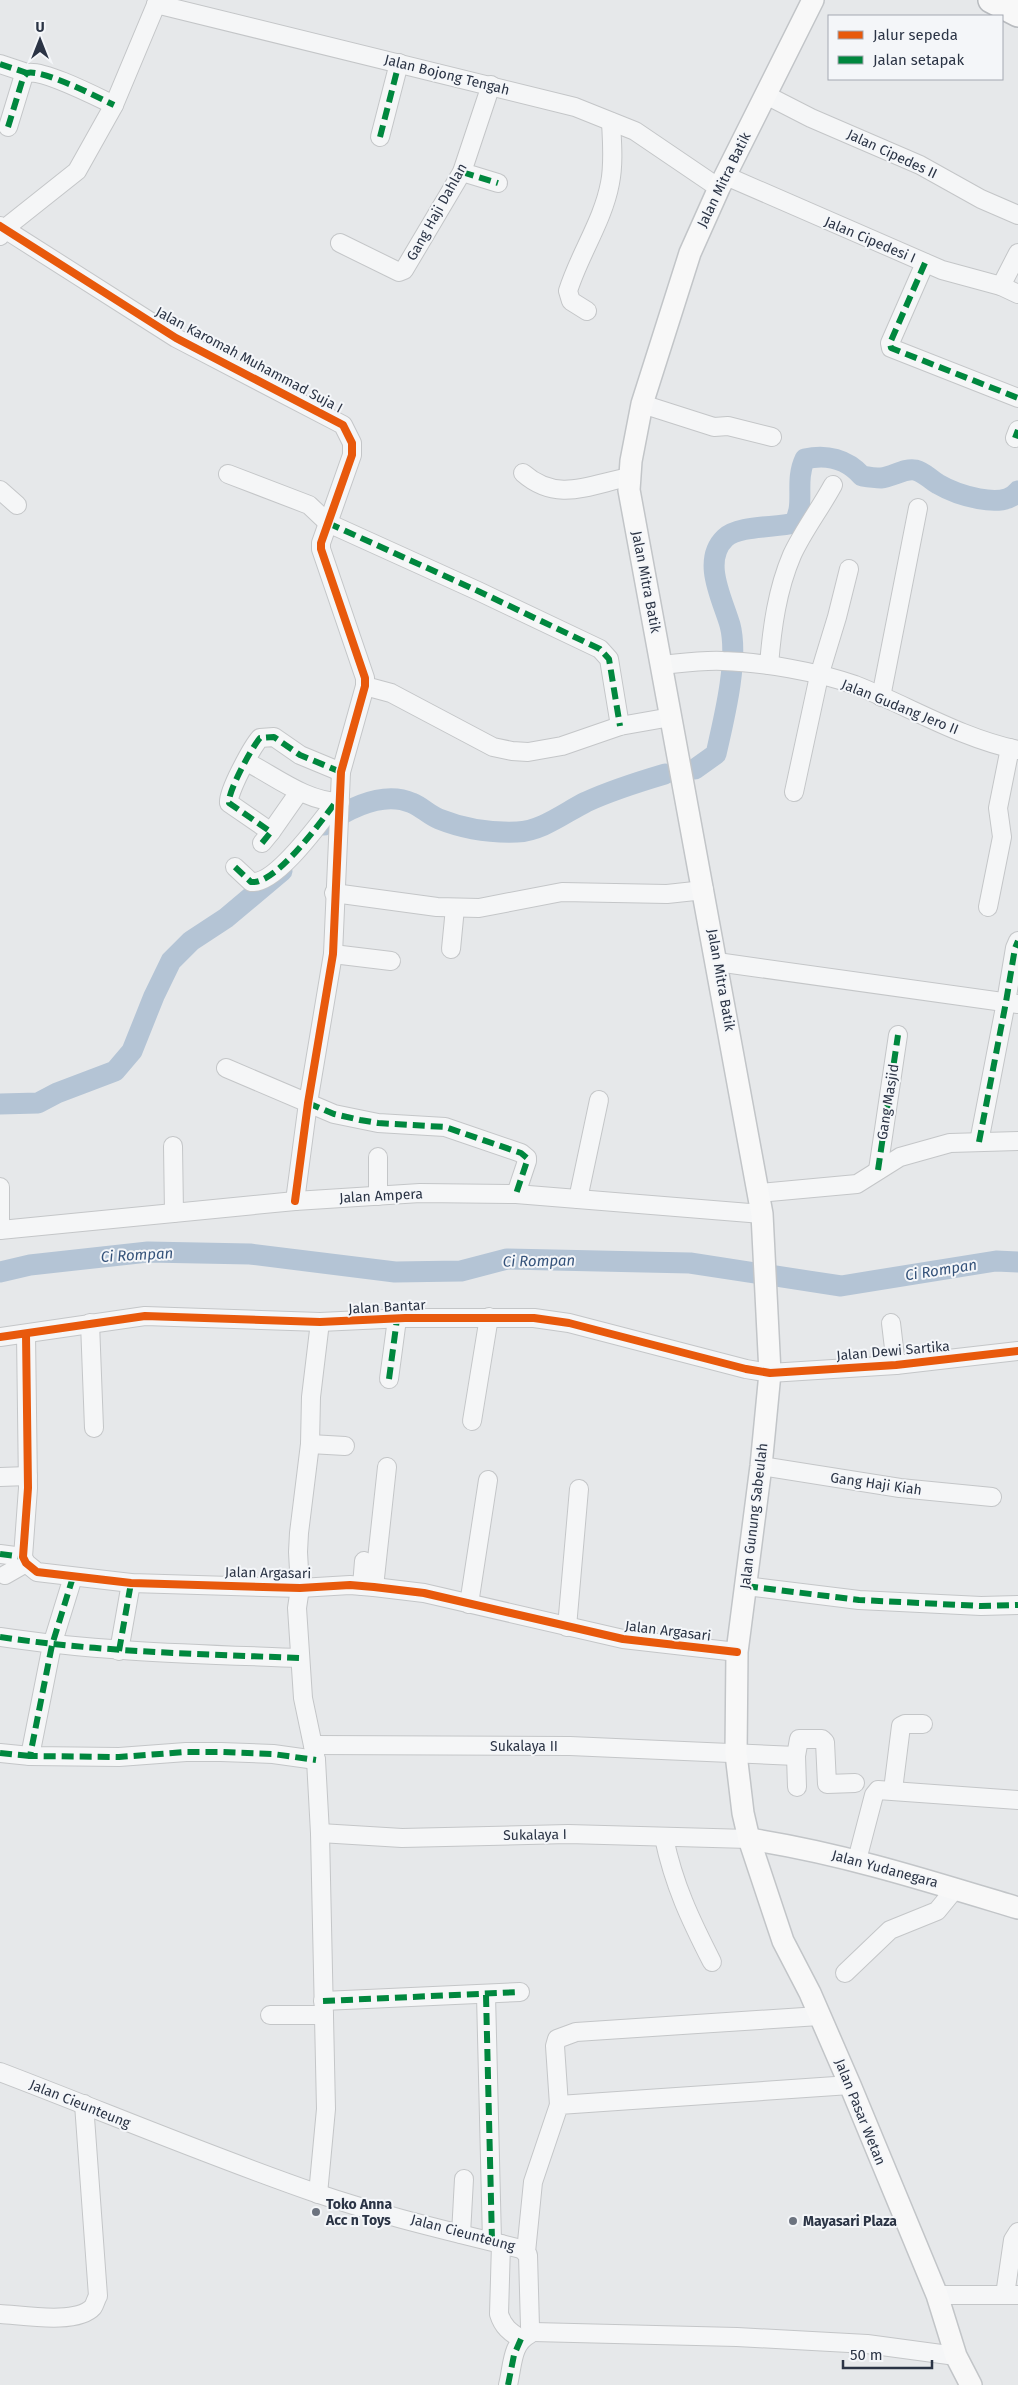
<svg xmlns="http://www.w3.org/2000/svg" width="1018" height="2385" font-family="'Fira Sans',sans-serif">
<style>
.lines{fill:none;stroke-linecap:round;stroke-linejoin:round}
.river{stroke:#b4c4d5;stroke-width:21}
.minor-casing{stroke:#c4c6c8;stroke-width:20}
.major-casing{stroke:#c2c5c8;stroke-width:24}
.highway-casing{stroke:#b8bbbf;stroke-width:28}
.minor{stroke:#f5f6f7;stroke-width:18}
.major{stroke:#f8f8f8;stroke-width:21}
.highway{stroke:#f8f8f8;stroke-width:25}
.quiet{stroke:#00873e;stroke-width:6;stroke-dasharray:12 6;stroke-linecap:butt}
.cycleway-casing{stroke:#f4f6f9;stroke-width:11}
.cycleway{stroke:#e8590c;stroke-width:8}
.poi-dot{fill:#6c737f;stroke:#f4f6f9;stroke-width:2}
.labels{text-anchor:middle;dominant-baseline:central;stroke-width:4;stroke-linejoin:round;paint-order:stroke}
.street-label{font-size:14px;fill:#2b3445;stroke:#f4f6f9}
.poi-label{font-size:14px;font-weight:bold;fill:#2b3445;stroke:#f4f6f9;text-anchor:start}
.water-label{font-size:15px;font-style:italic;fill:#34527a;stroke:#f4f6f9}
</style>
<rect width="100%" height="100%" fill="#e6e8ea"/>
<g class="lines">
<g class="river">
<path d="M 695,769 L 716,754 C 724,719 739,659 730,625 C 723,600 701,561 725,538 C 739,525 776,528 794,523 C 806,504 794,482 805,459 C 826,454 847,459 862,476 C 868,477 875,478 881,478 C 892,477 905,468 915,470 C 926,473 929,479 938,484 C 955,494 1003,511 1018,491"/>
<path d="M 324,825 C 349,808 383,790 412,803 C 422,807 429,815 439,819 C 464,829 490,833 517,832 C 542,831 564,813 586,802 C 612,790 638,782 665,774"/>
<path d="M 0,1104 L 38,1103 L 57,1093 L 115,1071 L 132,1051 L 154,996 L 171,961 L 191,941 L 226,918 L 282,871"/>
<path d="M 0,1272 L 30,1265 L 148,1252 L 250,1254 L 395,1272 L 461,1271 L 507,1259 L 690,1263 L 841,1286 L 996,1261 L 1018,1262"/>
</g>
<defs>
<g id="minor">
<path d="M 156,4 L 575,107 L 635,131 L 719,188"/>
<path d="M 0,64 L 27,73"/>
<path d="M 766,95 L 811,118 L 920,165 L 981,199 L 1018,215"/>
<path d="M 8,127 L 23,78 L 27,73 C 43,69 97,97 114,105"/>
<path d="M 380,137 L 399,63"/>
<path d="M 462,172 L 498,183"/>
<path d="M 726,176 L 942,270 L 1001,286 L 1018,294"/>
<path d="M 0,226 L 176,338 L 343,425 L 352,443 L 352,455 L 321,543 L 321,549 L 365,678 L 365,686 L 341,772 L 333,954 L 308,1103 L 295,1201"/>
<path d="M 0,236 L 4,229 L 77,171 L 114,105 L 158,0"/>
<path d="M 340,243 L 399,272 L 404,270 L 462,172 L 491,85"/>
<path d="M 925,263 L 890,343 L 891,348 L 1018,398"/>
<path d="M 1001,286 L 1018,253"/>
<path d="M 587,311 L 571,301 L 568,291 C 579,255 603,221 610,183 C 614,163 612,142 611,122"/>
<path d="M 642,404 L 714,427 L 728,426 L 772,437"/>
<path d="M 1015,438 L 1018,430"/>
<path d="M 523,473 C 557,503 589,485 629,477"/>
<path d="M 228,474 L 309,505 L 328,523 L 478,591 L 600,649 L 609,659 L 620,726"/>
<path d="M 0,490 L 17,505"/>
<path d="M 662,665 C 682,663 703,660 723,661 C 761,662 819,672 855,685 C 909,706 960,738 1018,750"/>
<path d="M 769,665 C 772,628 777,590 792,555 C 803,531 820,509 833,485"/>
<path d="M 365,686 L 391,693 L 493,747 L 512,751 L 528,752 L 562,746 L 620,726 L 671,717"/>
<path d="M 881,697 L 918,508"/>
<path d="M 247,762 C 276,777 307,802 340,802"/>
<path d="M 794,792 L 819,676 L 837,617 L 849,569"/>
<path d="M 271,832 L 299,792"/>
<path d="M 262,843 L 271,832 L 229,803 C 227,793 252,747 260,738 L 274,737 L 300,755 L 341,772"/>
<path d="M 235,867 L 251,882 C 276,885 321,821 336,802"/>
<path d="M 334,893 L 437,907 L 479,908 L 562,892 L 667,894 L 704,890"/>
<path d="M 988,907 L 1002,837 L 998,808 L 1010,748"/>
<path d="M 451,949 L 455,908"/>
<path d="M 333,954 L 391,961"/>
<path d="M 717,962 L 1018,1004"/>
<path d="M 226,1068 L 334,1114 L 378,1123 L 445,1127 L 521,1153 L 527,1158 L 527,1161 L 516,1194"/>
<path d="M 979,1142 L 1006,1002 L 1015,948 L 1018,941"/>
<path d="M 173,1146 L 174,1213"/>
<path d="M 878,1170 L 898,1035"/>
<path d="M 0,1187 L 0,1230"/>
<path d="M 760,1193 L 857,1184 L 900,1157 L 950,1143 L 1018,1141"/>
<path d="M 378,1196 L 378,1157"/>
<path d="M 578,1199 L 599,1100"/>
<path d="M 0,1230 L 295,1201 L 420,1193 L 516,1194 L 762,1214"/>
<path d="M 90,1323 L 94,1428"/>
<path d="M 891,1323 L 896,1365"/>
<path d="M 26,1334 L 28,1488 L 23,1557 L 26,1563 L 37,1572 L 131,1583 L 300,1588 L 350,1585 L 374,1587 L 424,1593 L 623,1639 L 737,1652"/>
<path d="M 0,1337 L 145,1316 L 320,1322 L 405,1318 L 534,1318 L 569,1323 L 746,1369 L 770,1373 L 896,1365 L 1018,1351"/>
<path d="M 389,1379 L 397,1319"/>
<path d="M 472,1421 L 489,1317"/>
<path d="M 310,1444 L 345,1446"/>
<path d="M 761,1466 L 900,1488 L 992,1497"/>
<path d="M 0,1477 L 28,1476"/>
<path d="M 0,1554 L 23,1557"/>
<path d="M 5,1575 L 26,1563"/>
<path d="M 73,1577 L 52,1645 L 30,1756 L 119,1757 L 186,1752 L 221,1752 L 273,1754 L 316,1760"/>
<path d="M 362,1586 L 364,1561"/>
<path d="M 746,1586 L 859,1600 L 981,1606 L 1018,1605"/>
<path d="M 374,1587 L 387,1467"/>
<path d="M 469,1604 L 488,1480"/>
<path d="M 567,1627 L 579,1489"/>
<path d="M 0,1637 C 99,1652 199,1654 299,1658"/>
<path d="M 119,1651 L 131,1583"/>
<path d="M 313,1745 L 570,1746 L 796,1756 L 799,1739 L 822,1739 L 825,1742 L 827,1784 L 855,1783"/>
<path d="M 0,1753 L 30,1756"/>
<path d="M 796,1756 L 797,1787"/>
<path d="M 893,1790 L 901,1726 L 905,1724 L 923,1724"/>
<path d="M 320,1833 L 402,1838 L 568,1834 L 749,1839"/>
<path d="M 664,1838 C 674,1885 690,1919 712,1962"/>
<path d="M 857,1860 L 874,1795 L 878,1790 L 1018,1800"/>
<path d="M 845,1973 L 890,1930 L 937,1911 L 955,1889"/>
<path d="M 486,1995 L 492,2241"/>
<path d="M 323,2001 L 520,1992"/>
<path d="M 270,2015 L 324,2015"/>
<path d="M 0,2072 C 105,2112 209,2156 316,2193 C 383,2216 453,2232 521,2249 L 528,2255 L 530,2327 L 533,2332"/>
<path d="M 559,2105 L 555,2046 L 557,2039 L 576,2032 L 819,2016"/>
<path d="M 318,2194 L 326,2109 L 320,1833 L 316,1760 L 303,1698 L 297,1608 L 300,1588 L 298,1552 L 299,1533 L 310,1444 L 311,1397 L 320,1322"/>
<path d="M 461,2234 L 464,2179"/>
<path d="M 501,2244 L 499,2314 C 503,2327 510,2332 521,2339"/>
<path d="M 526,2252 L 533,2182 L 559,2105 L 850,2085"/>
<path d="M 937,2295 L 1018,2295"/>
<path d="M 1005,2295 L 1013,2240 L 1018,2232"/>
<path d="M 0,2314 C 22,2315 77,2325 93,2307 C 95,2304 96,2299 98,2296 L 84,2104"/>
<path d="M 533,2332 L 737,2337 L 867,2344 L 956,2356"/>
<path d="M 508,2385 C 513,2365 511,2344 530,2334"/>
</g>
<g id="major">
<path d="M 813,0 L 719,188 L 690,253 L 642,404 L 631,461 L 629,490 L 762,1214 L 770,1373 L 761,1466 L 737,1652 L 736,1754 L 743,1813 L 749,1839 L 783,1941 L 810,1993 L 850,2085 L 937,2295 L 956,2356 L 971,2385"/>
<path d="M 749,1839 C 841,1853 929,1881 1018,1908"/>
</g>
<path id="highway" d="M 991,0 L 1018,14"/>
</defs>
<use href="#minor" class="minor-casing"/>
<use href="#major" class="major-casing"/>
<use href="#highway" class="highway-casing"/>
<use href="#minor" class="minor"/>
<use href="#major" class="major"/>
<use href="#highway" class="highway"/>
<g class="quiet">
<path d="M 0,64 L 27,73"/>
<path d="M 8,127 L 23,78 L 27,73 C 43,69 97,97 114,105"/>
<path d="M 380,137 L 399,63"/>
<path d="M 462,172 L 498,183"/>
<path d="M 925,263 L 890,343 L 891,348 L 1018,398"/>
<path d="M 1015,438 L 1018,430"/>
<path d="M 328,523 L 478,591 L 600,649 L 609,659 L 620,726"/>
<path d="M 262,843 L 271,832 L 229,803 C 227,793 252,747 260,738 L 274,737 L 300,755 L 341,772"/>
<path d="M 235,867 L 251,882 C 276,885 321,821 336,802"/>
<path d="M 308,1103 L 334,1114 L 360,1120 L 378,1123 L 445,1127 L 521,1153 L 527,1158 L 527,1161 L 516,1194"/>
<path d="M 979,1142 L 1006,1002 L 1015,948 L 1018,941"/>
<path d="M 878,1170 L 898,1035"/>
<path d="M 389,1379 L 397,1319"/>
<path d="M 0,1554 L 23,1557"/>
<path d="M 73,1577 L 52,1645 L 30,1756 L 119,1757 L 186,1752 L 221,1752 L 273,1754 L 316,1760"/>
<path d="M 746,1586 L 859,1600 L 981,1606 L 1018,1605"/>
<path d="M 0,1637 C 99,1652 199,1654 299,1658"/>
<path d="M 119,1651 L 131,1583"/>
<path d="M 0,1753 L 30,1756"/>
<path d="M 486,1995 L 492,2241"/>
<path d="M 323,2001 L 520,1992"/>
<path d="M 508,2385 L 514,2355 L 521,2339"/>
</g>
<defs>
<g id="cycleway">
<path d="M 0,226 L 176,338 L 343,425 L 352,443 L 352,455 L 321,543 L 321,549 L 365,678 L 365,686 L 341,772 L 333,954 L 308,1103 L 295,1201"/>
<path d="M 26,1334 L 28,1488 L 23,1557 L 26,1563 L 37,1572 L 131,1583 L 300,1588 L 350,1585 L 374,1587 L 424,1593 L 623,1639 L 737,1652"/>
<path d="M 0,1337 L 145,1316 L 320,1322 L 405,1318 L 534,1318 L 569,1323 L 746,1369 L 770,1373 L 896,1365 L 1018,1351"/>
</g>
</defs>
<use href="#cycleway" class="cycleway-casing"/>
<use href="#cycleway" class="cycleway"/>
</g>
<g class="poi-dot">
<circle cx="316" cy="2212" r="5"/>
<circle cx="793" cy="2221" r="5"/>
</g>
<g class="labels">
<g class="street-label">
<text transform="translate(447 75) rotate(14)">Jalan Bojong Tengah</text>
<text transform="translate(892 154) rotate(25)">Jalan Cipedes II</text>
<text transform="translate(724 180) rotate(-64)">Jalan Mitra Batik</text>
<text transform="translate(437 212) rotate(-61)">Gang Haji Dahlan</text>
<text transform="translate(870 240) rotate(23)">Jalan Cipedesi I</text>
<text transform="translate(249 360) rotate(28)">Jalan Karomah Muhammad Suja I</text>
<text transform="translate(646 582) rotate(79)">Jalan Mitra Batik</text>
<text transform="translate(900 707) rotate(22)">Jalan Gudang Jero II</text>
<text transform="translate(721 980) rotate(80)">Jalan Mitra Batik</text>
<text transform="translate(888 1102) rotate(-81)">Gang Masjid</text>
<text transform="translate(381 1196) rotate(-3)">Jalan Ampera</text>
<text transform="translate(387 1307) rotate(-3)">Jalan Bantar</text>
<text transform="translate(893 1351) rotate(-5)">Jalan Dewi Sartika</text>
<text transform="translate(876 1484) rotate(8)">Gang Haji Kiah</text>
<text transform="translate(754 1516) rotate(-83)">Jalan Gunung Sabeulah</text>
<text transform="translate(268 1573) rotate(1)">Jalan Argasari</text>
<text transform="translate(668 1631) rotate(7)">Jalan Argasari</text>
<text x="524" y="1746">Sukalaya II</text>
<text transform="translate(535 1835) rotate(-1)">Sukalaya I</text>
<text transform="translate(885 1869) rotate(15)">Jalan Yudanegara</text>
<text transform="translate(80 2104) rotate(22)">Jalan Cieunteung</text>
<text transform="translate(860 2112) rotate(68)">Jalan Pasar Wetan</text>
<text transform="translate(463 2233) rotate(15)">Jalan Cieunteung</text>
</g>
<g class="poi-label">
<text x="326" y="2204">Toko Anna<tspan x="326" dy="16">Acc n Toys</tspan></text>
<text x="803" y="2221">Mayasari Plaza</text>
</g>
<g class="water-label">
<text transform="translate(137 1255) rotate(-3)">Ci Rompan</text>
<text transform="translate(539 1261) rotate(-1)">Ci Rompan</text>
<text transform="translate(941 1270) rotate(-9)">Ci Rompan</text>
</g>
</g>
<rect x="828" y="15" width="175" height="65" fill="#f4f6f9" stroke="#a4a8b1"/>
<rect x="838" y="31" width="25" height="8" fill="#e8590c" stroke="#a4a8b1"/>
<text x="873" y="40" font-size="15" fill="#2b3445">Jalur sepeda</text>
<rect x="838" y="56" width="25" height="8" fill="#00873e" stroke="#a4a8b1"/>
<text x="873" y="65" font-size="15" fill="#2b3445">Jalan setapak</text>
<g transform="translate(40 40)" stroke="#f4f6f9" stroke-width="4" paint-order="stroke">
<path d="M0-4L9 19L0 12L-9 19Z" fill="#2b3445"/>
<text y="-8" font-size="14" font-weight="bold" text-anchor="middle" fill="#2b3445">U</text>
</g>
<path d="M843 2360v8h89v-8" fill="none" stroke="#2b3445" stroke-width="2.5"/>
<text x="850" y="2360" font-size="15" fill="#2b3445" stroke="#f4f6f9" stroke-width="4" paint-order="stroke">50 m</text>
</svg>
